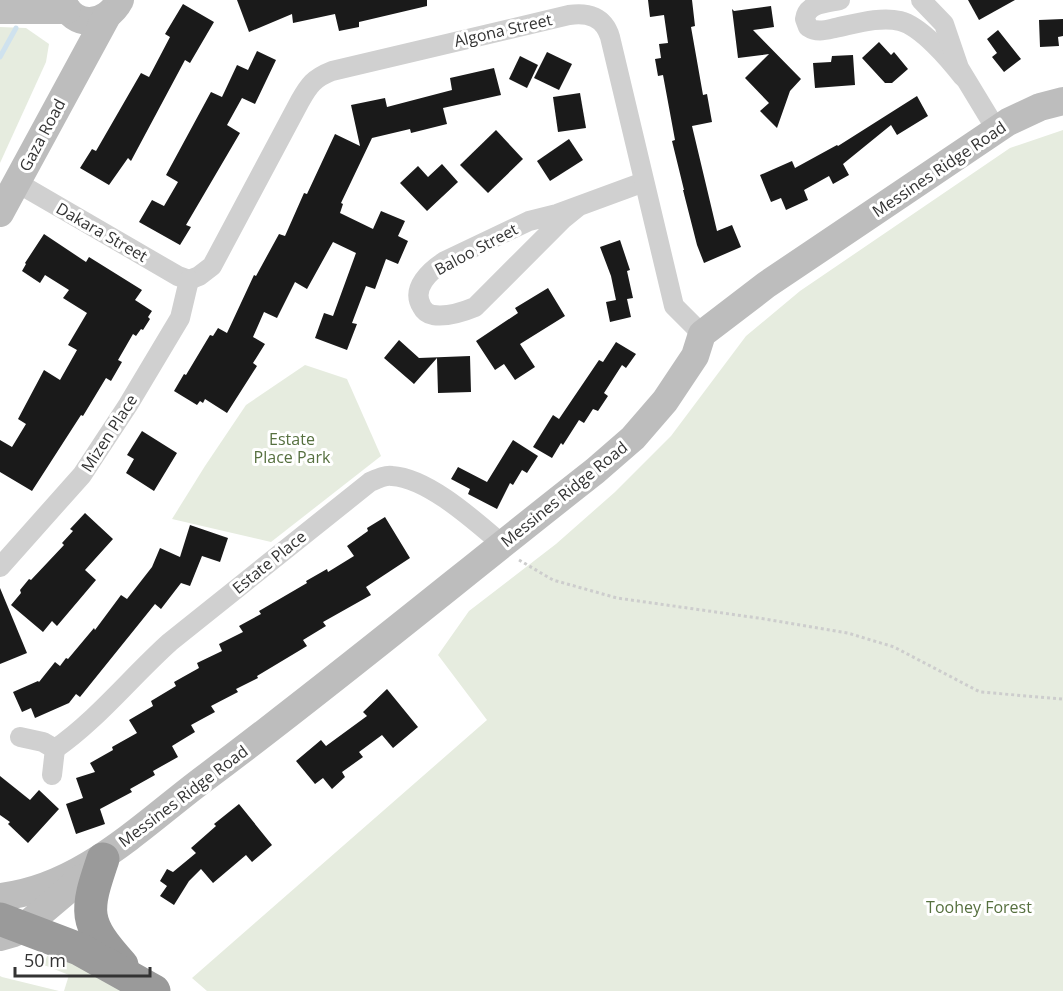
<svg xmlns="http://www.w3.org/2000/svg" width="1063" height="991" font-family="'Open Sans',sans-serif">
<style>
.green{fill:#e6ecdf}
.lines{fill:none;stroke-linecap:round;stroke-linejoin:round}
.stream{stroke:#cfe2ee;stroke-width:5}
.building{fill:#1a1a1a}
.path{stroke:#cdcdcd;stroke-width:3;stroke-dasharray:3 3;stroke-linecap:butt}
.street{stroke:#d0d0d0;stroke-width:20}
.secondary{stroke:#bdbdbd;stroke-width:28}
.highway{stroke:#9a9a9a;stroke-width:33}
.labels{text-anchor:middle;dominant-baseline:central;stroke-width:6;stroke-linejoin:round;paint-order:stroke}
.street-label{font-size:16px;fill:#333;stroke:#fff}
.park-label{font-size:16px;fill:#56703f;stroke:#fff}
</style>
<rect width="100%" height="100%" fill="#fff"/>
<g class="green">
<path d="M 0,27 L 26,28 L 49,44 L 46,62 L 0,163 Z"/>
<path d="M 1063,130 L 1063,991 L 207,991 L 192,978 L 487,720 L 438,655 L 469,611 L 556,544 L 615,492 L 671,436 L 746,336 L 800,291 L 1010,148 Z"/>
<path d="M 305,365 L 347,379 L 381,456 L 271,542 L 172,519 L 205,466 L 246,405 Z"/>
<path d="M 47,956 L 68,960 L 129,991 L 64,991 L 69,975 L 44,965 Z"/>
<path d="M 0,976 L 2,977 L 59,991 L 0,991 Z"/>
</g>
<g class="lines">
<path class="stream" d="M 0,57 L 16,28"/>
</g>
<g class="building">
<path d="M 237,0 L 427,0 L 427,6 L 359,22 L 359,27 L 339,31 L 335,14 L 293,23 L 292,14 L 249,32 Z"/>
<path d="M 648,0 L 692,0 L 695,26 L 691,27 L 703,95 L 707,94 L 712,122 L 692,126 L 717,231 L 732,225 L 741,247 L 704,263 L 697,245 L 683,190 L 684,190 L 672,141 L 675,140 L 663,75 L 658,76 L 655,59 L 661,58 L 659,44 L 668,43 L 664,15 L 650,17 Z"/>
<path d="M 968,0 L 1015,0 L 979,20 Z"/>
<path d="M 183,4 L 214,22 L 190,63 L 185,60 L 131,161 L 128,158 L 109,185 L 80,168 L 92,149 L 96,151 L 141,73 L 149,77 L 170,37 L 165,34 Z"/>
<path d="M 771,6 L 774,27 L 753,30 L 801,79 L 790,91 L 777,128 L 760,111 L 769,103 L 745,78 L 769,54 L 738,58 L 732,9 L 734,11 Z"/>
<path d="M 1063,19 L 1063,36 L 1058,37 L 1059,46 L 1040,47 L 1039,20 Z"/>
<path d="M 998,30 L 1021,59 L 1004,72 L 992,57 L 997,53 L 987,39 Z"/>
<path d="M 879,42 L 891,55 L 894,52 L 908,69 L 892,83 L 885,83 L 862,58 Z"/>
<path d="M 257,51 L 276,60 L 255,104 L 242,98 L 227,125 L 240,133 L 186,225 L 191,227 L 180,245 L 139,222 L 152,200 L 164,206 L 178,182 L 166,175 L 211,92 L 222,97 L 237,65 L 248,70 Z"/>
<path d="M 547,52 L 572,64 L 559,90 L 534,78 Z"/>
<path d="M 853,55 L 855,85 L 815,88 L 813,63 L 831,62 L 832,56 Z"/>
<path d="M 520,56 L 538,65 L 527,88 L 509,79 Z"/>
<path d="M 494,68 L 501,95 L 443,108 L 447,124 L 411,133 L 410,129 L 372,138 L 341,203 L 343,204 L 340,213 L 373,229 L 381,211 L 405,221 L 398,236 L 408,241 L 398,264 L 386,259 L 375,289 L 366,286 L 352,323 L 357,324 L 347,350 L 315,338 L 324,313 L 333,316 L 356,253 L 333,242 L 307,289 L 295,282 L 277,318 L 264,312 L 253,337 L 265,344 L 253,363 L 257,366 L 227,413 L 205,399 L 203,403 L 200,401 L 197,405 L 174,391 L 184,374 L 186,375 L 210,335 L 213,336 L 218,328 L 227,333 L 254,275 L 256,276 L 279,234 L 285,236 L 304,193 L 307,194 L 335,134 L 360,146 L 351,105 L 385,98 L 387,107 L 452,90 L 450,78 Z"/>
<path d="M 580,93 L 586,128 L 558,132 L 553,97 Z"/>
<path d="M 917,96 L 928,116 L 897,135 L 891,125 L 843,164 L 849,175 L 833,184 L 829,176 L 804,190 L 808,200 L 786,210 L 781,198 L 771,202 L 760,175 L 792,161 L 795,168 L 837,145 L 838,146 Z"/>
<path d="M 496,130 L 523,159 L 488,193 L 460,165 Z"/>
<path d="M 569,139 L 583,160 L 550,181 L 537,161 Z"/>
<path d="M 442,164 L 458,182 L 427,211 L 400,183 L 418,166 L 428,177 Z"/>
<path d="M 44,234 L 86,262 L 89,257 L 142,290 L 135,300 L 152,311 L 148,317 L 150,319 L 143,330 L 141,329 L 136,336 L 133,334 L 118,360 L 122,362 L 111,381 L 106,378 L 83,416 L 81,415 L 32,491 L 0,472 L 0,440 L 12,447 L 26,424 L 18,419 L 44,370 L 60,380 L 77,350 L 68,345 L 87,313 L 63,298 L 69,290 L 45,275 L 40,283 L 22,271 L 26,264 L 25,263 Z"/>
<path d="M 620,240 L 630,270 L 627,271 L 633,298 L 627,299 L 631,317 L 610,322 L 606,302 L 616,300 L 611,276 L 600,247 Z"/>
<path d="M 548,288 L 565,316 L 520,344 L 535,367 L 515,380 L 504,364 L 495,370 L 476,341 L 518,313 L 515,308 Z"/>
<path d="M 399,340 L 419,358 L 470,356 L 471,392 L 438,393 L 437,358 L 414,384 L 384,358 Z"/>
<path d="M 616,342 L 636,354 L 626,368 L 622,365 L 604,393 L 608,396 L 598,411 L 593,409 L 584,423 L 579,420 L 563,445 L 561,443 L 552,458 L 533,447 L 553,415 L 559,419 L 599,360 L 603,362 Z"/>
<path d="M 142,431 L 177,453 L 154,491 L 126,473 L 134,459 L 127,455 Z"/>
<path d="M 513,440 L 538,456 L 527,473 L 522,470 L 513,485 L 510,483 L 497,509 L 468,494 L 470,489 L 451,479 L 458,467 L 487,482 Z"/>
<path d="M 85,513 L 113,539 L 85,570 L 96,580 L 57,626 L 52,621 L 43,632 L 11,605 L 21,593 L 20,590 L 29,579 L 31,580 L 64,545 L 62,543 L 73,531 L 70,529 Z"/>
<path d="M 385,517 L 410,558 L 366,587 L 371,595 L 323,622 L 326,626 L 303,640 L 307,646 L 257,676 L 258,678 L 236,689 L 238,692 L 211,706 L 215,712 L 191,725 L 195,732 L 172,746 L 178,757 L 153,771 L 155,775 L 130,789 L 132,792 L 100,809 L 105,824 L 76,834 L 66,804 L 83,798 L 76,778 L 95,772 L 90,763 L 113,750 L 112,747 L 137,733 L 129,720 L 153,706 L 151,701 L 176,686 L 174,682 L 199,668 L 197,663 L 222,651 L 219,644 L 243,632 L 239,626 L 261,614 L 259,611 L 307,583 L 306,581 L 327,569 L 328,572 L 354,556 L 347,546 L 368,531 L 367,528 Z"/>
<path d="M 190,525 L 228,538 L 220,562 L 202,556 L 190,586 L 181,583 L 161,609 L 155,604 L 80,697 L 76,694 L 69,703 L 35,718 L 31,708 L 22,712 L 13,692 L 38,681 L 39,682 L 55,662 L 60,666 L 66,658 L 68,659 L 94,628 L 95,630 L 121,595 L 127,599 L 152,567 L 160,548 L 180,557 Z"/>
<path d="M 0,588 L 27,653 L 0,664 Z"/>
<path d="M 387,689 L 418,727 L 393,748 L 382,735 L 359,752 L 363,757 L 342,772 L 345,777 L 332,789 L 323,778 L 315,784 L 296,761 L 321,740 L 326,746 L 367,716 L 363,712 Z"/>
<path d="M 0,776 L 30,800 L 39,790 L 59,809 L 28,843 L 8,824 L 10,822 L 0,815 Z"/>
<path d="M 239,804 L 272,845 L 252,862 L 246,855 L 213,883 L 201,869 L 189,881 L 174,905 L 160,896 L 167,886 L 160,881 L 167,869 L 173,872 L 196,853 L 191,848 L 216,826 L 214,824 Z"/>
</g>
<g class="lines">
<path class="path" d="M 519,560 L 553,580 L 617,598 L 765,619 L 848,633 L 894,647 L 980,692 L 1063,699"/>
<g class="street">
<path d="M 840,0 C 827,3 807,3 805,19 L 808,27 C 817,33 826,30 835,28 C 855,24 880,16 900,21 C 921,26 950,60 963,77"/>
<path d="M 921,0 L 944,24 L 959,68 L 996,129"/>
<path d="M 16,182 L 178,276 L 189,280"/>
<path d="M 579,206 L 563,219 L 475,307 C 463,312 446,317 433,315 C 428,314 424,311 422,307 C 410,288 431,270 445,261 L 529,221 L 557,214 L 644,182"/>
<path d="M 189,280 L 199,276 L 212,266 L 300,101 C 309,85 314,78 332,71 L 569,15 C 588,12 604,17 610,37 L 674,306 L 702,334"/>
<path d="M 0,567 L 82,475 L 128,405 L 180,318 L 189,280"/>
<path d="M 20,737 L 43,742 L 55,749 L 52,775"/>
<path d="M 55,749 C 97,720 132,676 170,642 L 370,482 C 377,479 385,475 392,476 C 428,478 475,521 502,544"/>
</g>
<g class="secondary">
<path d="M 62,0 C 74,30 106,26 120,0"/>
<path d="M 0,10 L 67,10"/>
<path d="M 0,213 L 107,16"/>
<path d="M 0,897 C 83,888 145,822 209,775 C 340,677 466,572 595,471 L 633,438 L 665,401 L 695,356 L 702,334 L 766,285 L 1008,122 L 1040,107 L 1063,101"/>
<path d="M 0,937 L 14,933 L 24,927 L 82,878"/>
</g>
<g class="highway">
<path d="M 103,859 C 85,912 83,922 122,965"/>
<path d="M 0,919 L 79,949 L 154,991"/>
</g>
</g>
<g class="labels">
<g class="street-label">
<text transform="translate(503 30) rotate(-13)">Algona Street</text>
<text transform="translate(42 135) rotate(-62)">Gaza Road</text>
<text transform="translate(939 169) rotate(-34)">Messines Ridge Road</text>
<text transform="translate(102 232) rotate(30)">Dakara Street</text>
<text transform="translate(476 249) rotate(-28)">Baloo Street</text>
<text transform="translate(109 433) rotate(-57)">Mizen Place</text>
<text transform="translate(564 494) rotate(-39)">Messines Ridge Road</text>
<text transform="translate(269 562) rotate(-39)">Estate Place</text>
<text transform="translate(183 796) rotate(-37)">Messines Ridge Road</text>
</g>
<g class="park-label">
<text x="292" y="439">Estate<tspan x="292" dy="18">Place Park</tspan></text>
<text x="979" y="907">Toohey Forest</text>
</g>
</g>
<path d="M15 967v9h135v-9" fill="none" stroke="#333333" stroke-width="3"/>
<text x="24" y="967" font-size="18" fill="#333333" stroke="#ffffff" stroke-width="4.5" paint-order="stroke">50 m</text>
</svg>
